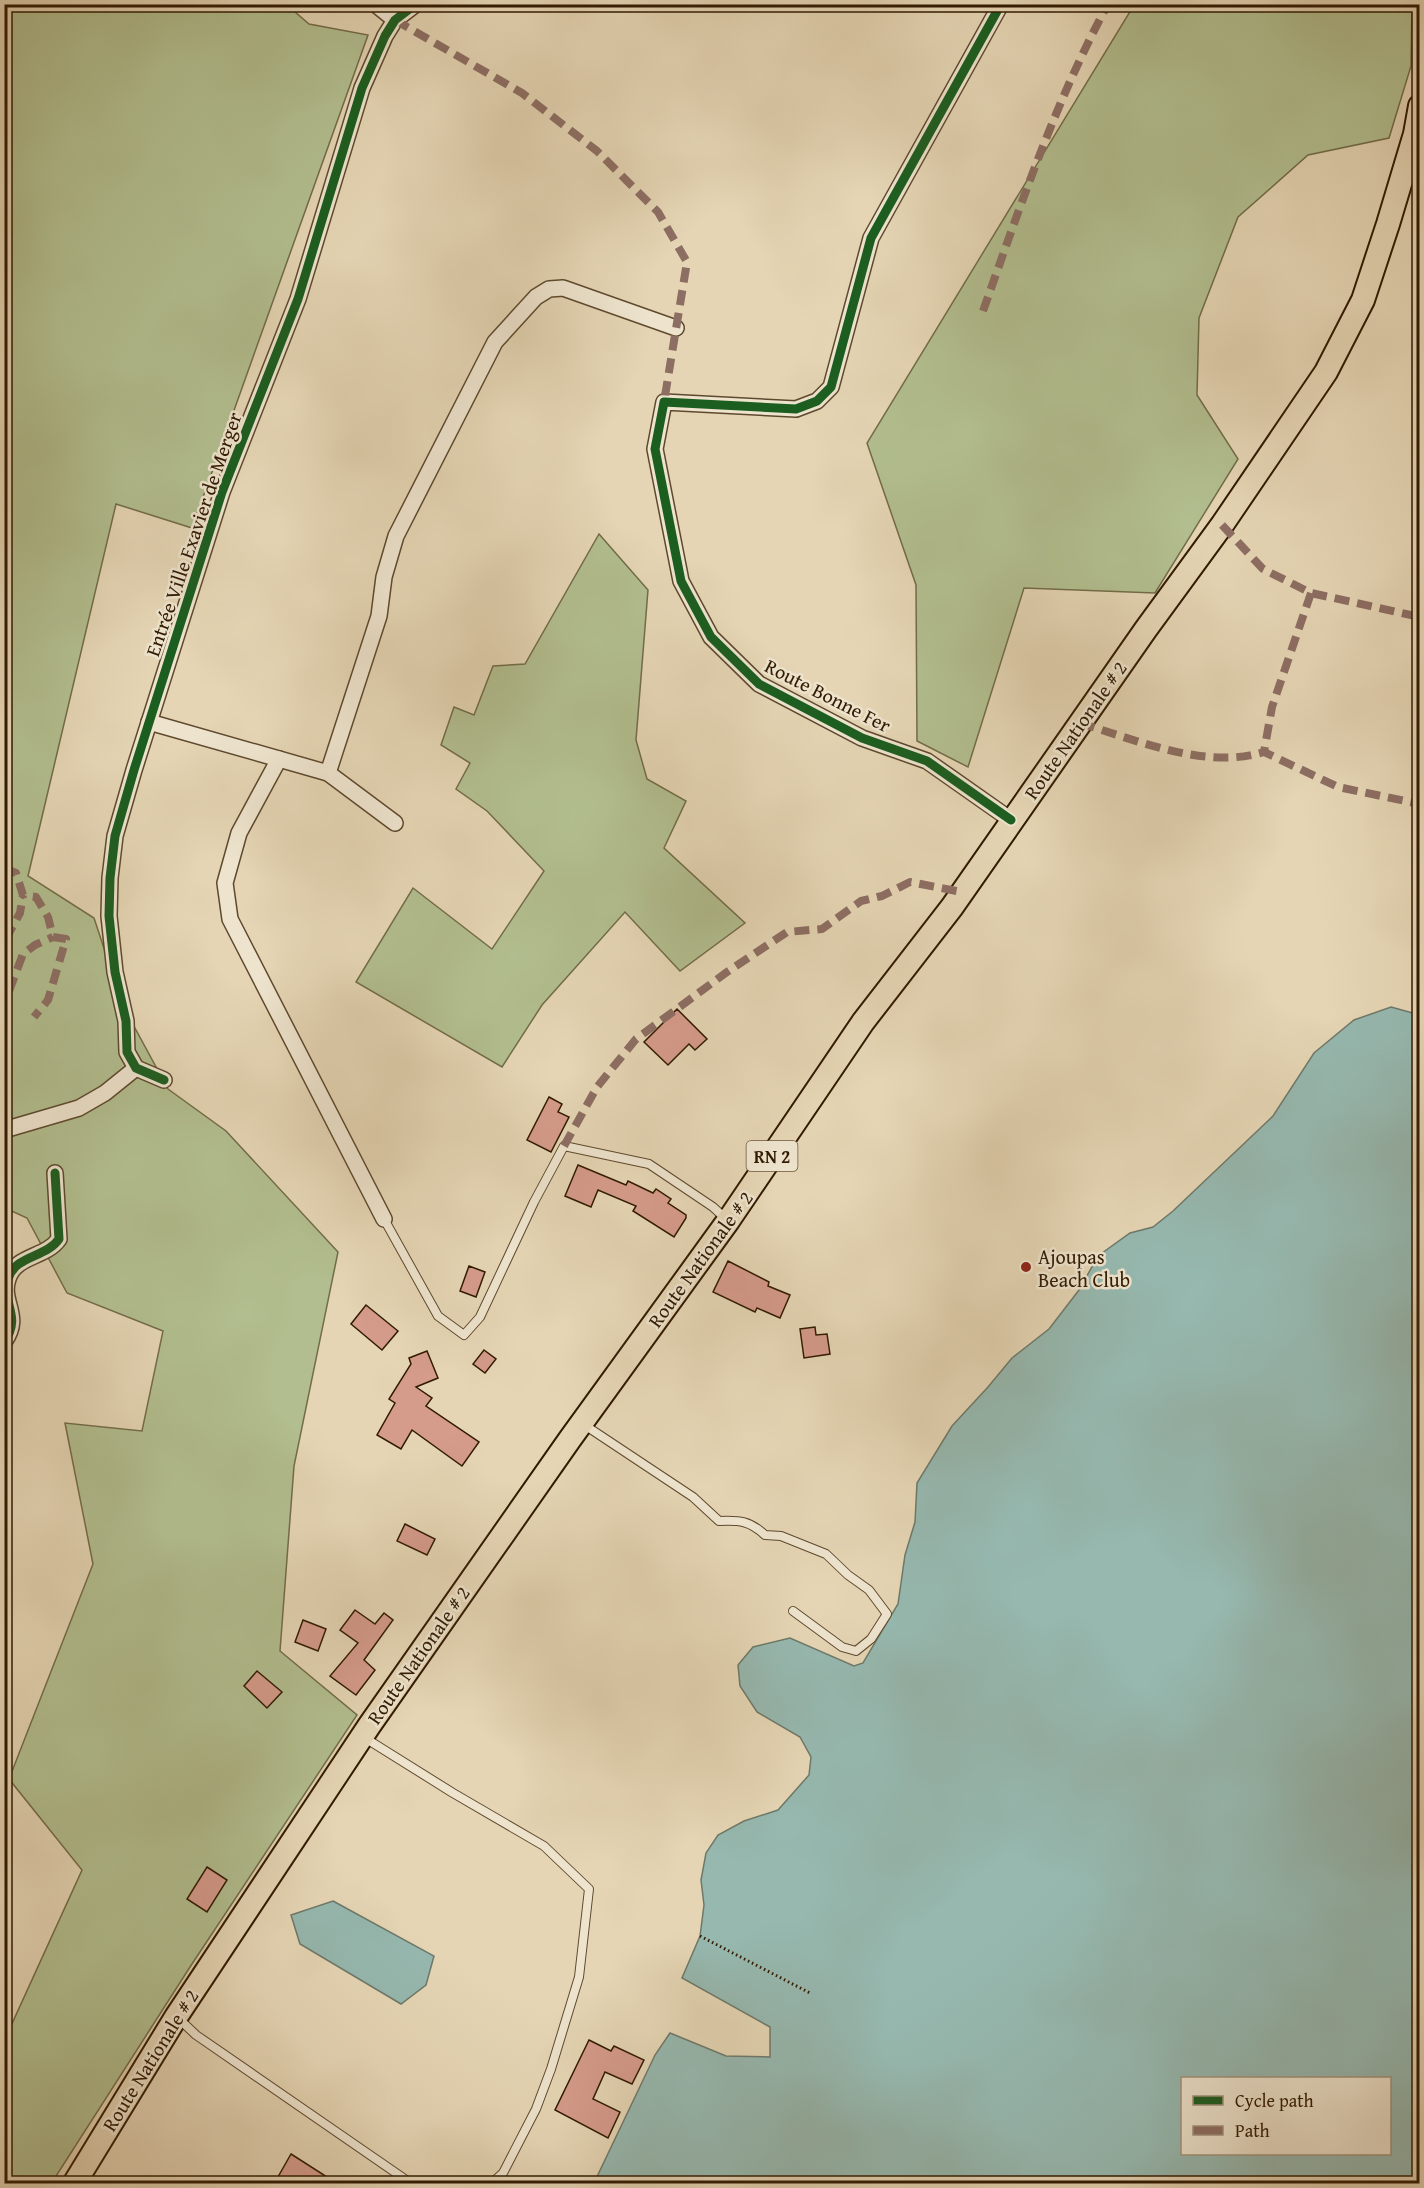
<svg xmlns="http://www.w3.org/2000/svg" width="1424" height="2188" font-family="'Gentium Book Plus',serif">
<style>
.green{fill:#b2be8f;stroke:#726c48;stroke-width:1.5}
.water{fill:#96b8af;stroke:#6e796a;stroke-width:1.5;fill-rule:evenodd}
.building{fill:#d59b8b;stroke:#311a02;stroke-width:1.5}
.lines{fill:none;stroke-linecap:round;stroke-linejoin:round}
.service-casing{stroke:#5e492e;stroke-width:10}
.minor-casing{stroke:#5e492e;stroke-width:18}
.primary-casing{stroke:#311a02;stroke-width:26}
.path{stroke:#311a02;stroke-width:3;stroke-dasharray:1.5 3;stroke-linecap:butt}
.service{stroke:#eee4ce;stroke-width:8}
.minor{stroke:#eee4ce;stroke-width:15}
.primary{stroke:#e5d5b4;stroke-width:22}
.quiet{stroke:#8d6e63;stroke-width:8;stroke-dasharray:15 8;stroke-linecap:butt}
.cycleway-casing{stroke:#eee4ce;stroke-width:13}
.cycleway{stroke:#1b5e20;stroke-width:9}
.poi-dot{fill:#8f2418;stroke:#eee4ce;stroke-width:2}
.labels{text-anchor:middle;dominant-baseline:central;stroke-width:5;stroke-linejoin:round;paint-order:stroke}
.shield{fill:#eee4ce;stroke:#6a573f;stroke-width:1.5}
.shield-label{font-size:18px;font-weight:bold;fill:#311a02}
.street-label{font-size:20px;fill:#311a02;stroke:#eee4ce}
.poi-label{font-size:20px;fill:#311a02;stroke:#eee4ce;text-anchor:start}
</style>
<rect width="100%" height="100%" fill="#e5d5b4"/>
<filter id="stains"><feTurbulence type="fractalNoise" baseFrequency=".00333" numOctaves="4"/><feColorMatrix values="0 0 0 0 .2 0 0 0 0 .09 0 0 0 0 .02 0 0 0 .5 -.17"/></filter>
<radialGradient id="worn" r=".72"><stop offset=".6" stop-color="#630" stop-opacity="0"/><stop offset="1" stop-color="#630" stop-opacity=".3"/></radialGradient>
<g class="green">
<path d="M 5,5 L 287,5 L 309,24 L 368,35 L 192,528 L 116,504 L 28,876 L 94,918 L 123,1006 L 168,1089 L 226,1131 L 338,1252 L 294,1466 L 280,1651 L 357,1715 L 190,1967 L 51,2184 L 5,2183 L 5,2039 L 82,1870 L 9,1779 L 93,1564 L 65,1423 L 142,1431 L 163,1331 L 67,1293 L 27,1218 L 5,1208 Z"/>
<path d="M 1134,5 L 1412,5 L 1411,66 L 1389,138 L 1308,155 L 1238,217 L 1199,318 L 1197,395 L 1238,459 L 1155,593 L 1024,588 L 968,767 L 917,741 L 916,585 L 867,443 Z"/>
<path d="M 599,534 L 648,590 L 636,740 L 647,779 L 686,801 L 664,848 L 745,923 L 680,971 L 625,912 L 542,1005 L 502,1067 L 356,982 L 413,888 L 492,949 L 544,871 L 487,811 L 456,789 L 470,763 L 441,745 L 454,707 L 474,715 L 493,666 L 525,664 Z"/>
</g>
<g class="water">
<path d="M 1391,1007 L 1420,1015 L 1419,2183 L 594,2183 L 655,2055 L 670,2033 L 726,2056 L 770,2057 L 770,2027 L 682,1978 L 700,1936 L 704,1905 L 701,1880 L 706,1853 L 718,1835 L 744,1821 L 778,1810 L 809,1775 L 811,1757 L 800,1737 L 757,1712 L 740,1686 L 738,1665 L 753,1647 L 790,1638 L 854,1666 L 863,1663 L 898,1604 L 905,1555 L 915,1522 L 917,1483 L 952,1426 L 988,1387 L 1012,1358 L 1049,1329 L 1079,1290 L 1098,1256 L 1130,1233 L 1153,1227 L 1173,1211 L 1273,1116 L 1314,1053 L 1354,1020 ZM 1182,2078 L 1390,2078 L 1390,2154 L 1182,2154 Z"/>
<path d="M 333,1901 L 434,1956 L 426,1985 L 401,2004 L 300,1944 L 291,1915 Z"/>
</g>
<g class="building">
<path d="M 677,1009 L 707,1039 L 695,1050 L 689,1044 L 668,1065 L 644,1042 Z"/>
<path d="M 549,1097 L 562,1104 L 558,1112 L 569,1117 L 551,1152 L 527,1140 Z"/>
<path d="M 578,1165 L 626,1185 L 628,1181 L 653,1193 L 656,1189 L 671,1199 L 668,1203 L 686,1215 L 686,1218 L 674,1237 L 633,1211 L 636,1206 L 598,1190 L 591,1207 L 565,1196 Z"/>
<path d="M 728,1261 L 769,1282 L 768,1286 L 790,1295 L 780,1318 L 757,1308 L 755,1312 L 713,1292 Z"/>
<path d="M 469,1266 L 485,1272 L 476,1297 L 460,1291 Z"/>
<path d="M 366,1305 L 398,1331 L 382,1350 L 351,1324 Z"/>
<path d="M 815,1327 L 816,1335 L 827,1334 L 830,1354 L 804,1358 L 800,1329 Z"/>
<path d="M 484,1350 L 496,1359 L 485,1373 L 473,1364 Z"/>
<path d="M 427,1351 L 438,1378 L 416,1387 L 432,1398 L 426,1406 L 479,1442 L 462,1466 L 412,1430 L 401,1449 L 377,1435 L 395,1403 L 389,1399 L 411,1364 L 409,1358 Z"/>
<path d="M 405,1524 L 435,1539 L 427,1555 L 397,1541 Z"/>
<path d="M 355,1610 L 375,1624 L 384,1613 L 393,1620 L 364,1660 L 375,1670 L 356,1695 L 330,1676 L 358,1643 L 340,1630 Z"/>
<path d="M 303,1620 L 326,1629 L 318,1651 L 295,1642 Z"/>
<path d="M 257,1671 L 282,1692 L 267,1708 L 244,1686 Z"/>
<path d="M 207,1867 L 227,1880 L 207,1912 L 187,1899 Z"/>
<path d="M 589,2040 L 611,2051 L 614,2046 L 644,2060 L 632,2084 L 605,2072 L 593,2099 L 620,2112 L 608,2138 L 555,2110 Z"/>
<path d="M 291,2154 L 338,2184 L 274,2184 Z"/>
</g>
<g class="lines">
<defs>
<g id="service">
<path d="M 384,1219 L 438,1316 L 464,1335 L 480,1317 L 534,1202 L 564,1146 L 649,1164 L 713,1207 L 727,1220"/>
<path d="M 583,1424 L 693,1497 L 719,1521 C 740,1520 750,1521 765,1535 L 781,1536 L 826,1554 L 848,1575 L 869,1590 L 887,1614 L 871,1639 L 856,1651 L 842,1647 L 793,1611"/>
<path d="M 365,1738 L 453,1793 L 544,1846 L 589,1889 L 579,1977 L 551,2069 L 536,2109 L 503,2173 L 491,2184"/>
<path d="M 178,2018 L 196,2035 L 412,2184"/>
</g>
<g id="minor">
<path d="M 375,4 L 395,20"/>
<path d="M 1001,4 L 871,238 L 831,387 L 817,401 L 796,409 L 664,402 L 655,449 L 681,581 L 711,637 L 759,684 L 862,738 L 927,761 L 1011,820"/>
<path d="M 149,722 L 328,773 L 395,823"/>
<path d="M 279,759 L 239,833 L 225,883 L 230,919 L 384,1219"/>
<path d="M 328,773 L 379,616 L 384,577 L 396,536 L 495,342 L 536,297 L 549,289 L 563,288 L 676,328"/>
<path d="M 164,1080 L 136,1068 L 127,1052 L 126,1021 L 115,972 L 109,916 L 110,878 L 115,836 L 134,770 L 222,492 L 298,299 L 362,88 L 385,36 L 395,20 L 416,4"/>
<path d="M 4,1130 L 79,1108 L 105,1093 L 136,1068"/>
<path d="M 4,1342 C 23,1316 0,1302 8,1279 C 15,1255 46,1258 59,1239 L 55,1173"/>
</g>
<path id="primary" d="M 74,2184 L 176,2017 L 369,1726 L 570,1439 L 728,1221 L 863,1022 L 952,907 L 1146,629 L 1222,525 L 1326,372 L 1363,300 L 1388,224 L 1415,134 L 1420,106"/>
</defs>
<use href="#service" class="service-casing"/>
<use href="#minor" class="minor-casing"/>
<use href="#primary" class="primary-casing"/>
<path class="path" d="M 700,1936 L 810,1993"/>
<use href="#service" class="service"/>
<use href="#minor" class="minor"/>
<use href="#primary" class="primary"/>
<g class="quiet">
<path d="M 395,20 L 522,93 L 597,151 L 658,212 L 687,262 L 664,402"/>
<path d="M 983,311 C 1020,207 1055,102 1108,4"/>
<path d="M 1222,525 L 1263,569 L 1311,593 L 1420,617"/>
<path d="M 1311,593 L 1272,707 L 1264,752 L 1338,787 L 1420,804"/>
<path d="M 1080,723 C 1136,740 1206,770 1264,752"/>
<path d="M 4,868 L 16,873 L 23,895 L 36,897 L 48,917 L 53,937 L 66,939 L 48,1000 L 34,1017"/>
<path d="M 4,937 L 7,937 L 20,913 L 23,895"/>
<path d="M 9,991 L 23,954 L 35,945 L 53,937"/>
<path d="M 564,1146 L 597,1087 L 636,1039 L 727,972 L 787,932 L 822,929 L 861,901 L 882,896 L 910,882 L 962,892"/>
</g>
<defs>
<g id="cycleway">
<path d="M 1001,4 L 871,238 L 831,387 L 817,401 L 796,409 L 664,402 L 655,449 L 681,581 L 711,637 L 759,684 L 862,738 L 927,761 L 1011,820"/>
<path d="M 164,1080 L 136,1068 L 127,1052 L 126,1021 L 115,972 L 109,916 L 110,878 L 115,836 L 134,770 L 222,492 L 298,299 L 362,88 L 385,36 L 395,20 L 416,4"/>
<path d="M 4,1342 C 23,1316 0,1302 8,1279 C 15,1255 46,1258 59,1239 L 55,1173"/>
</g>
</defs>
<use href="#cycleway" class="cycleway-casing"/>
<use href="#cycleway" class="cycleway"/>
</g>
<circle class="poi-dot" cx="1026" cy="1267" r="6"/>
<g class="labels">
<rect class="shield" x="746.5" y="1141" width="51" height="30" rx="4.5"/>
<g class="shield-label">
<text x="772" y="1156">RN 2</text>
</g>
<g class="street-label">
<text transform="translate(193 534) rotate(-71)">Entrée Ville Exavier de Merger</text>
<text transform="translate(828 695) rotate(27)">Route Bonne Fer</text>
<text transform="translate(1075 730) rotate(-55)">Route Nationale # 2</text>
<text transform="translate(700 1259) rotate(-54)">Route Nationale # 2</text>
<text transform="translate(418 1655) rotate(-55)">Route Nationale # 2</text>
<text transform="translate(150 2060) rotate(-58)">Route Nationale # 2</text>
</g>
<g class="poi-label">
<text x="1038" y="1256">Ajoupas<tspan x="1038" dy="23">Beach Club</tspan></text>
</g>
</g>
<rect width="1424" height="2188" fill="none" stroke="#e5d5b4" stroke-width="24"/>
<rect x="6" y="6" width="1412" height="2176" fill="none" stroke="#311a02" stroke-width="3"/>
<rect x="12" y="12" width="1400" height="2164" fill="none" stroke="#311a02" stroke-width="1.5"/>
<rect x="1181" y="2077" width="210" height="78" fill="#eee4ce" stroke="#a2937c" stroke-width="1.5"/>
<rect x="1193" y="2096" width="30" height="9" fill="#1b5e20" stroke="#a2937c" stroke-width="1.5"/>
<text x="1235" y="2107" font-size="18" fill="#311a02">Cycle path</text>
<rect x="1193" y="2126" width="30" height="9" fill="#8d6e63" stroke="#a2937c" stroke-width="1.5"/>
<text x="1235" y="2137" font-size="18" fill="#311a02">Path</text>
<rect width="100%" height="100%" filter="url(#stains)"/>
<rect width="100%" height="100%" fill="url(#worn)"/>
</svg>
